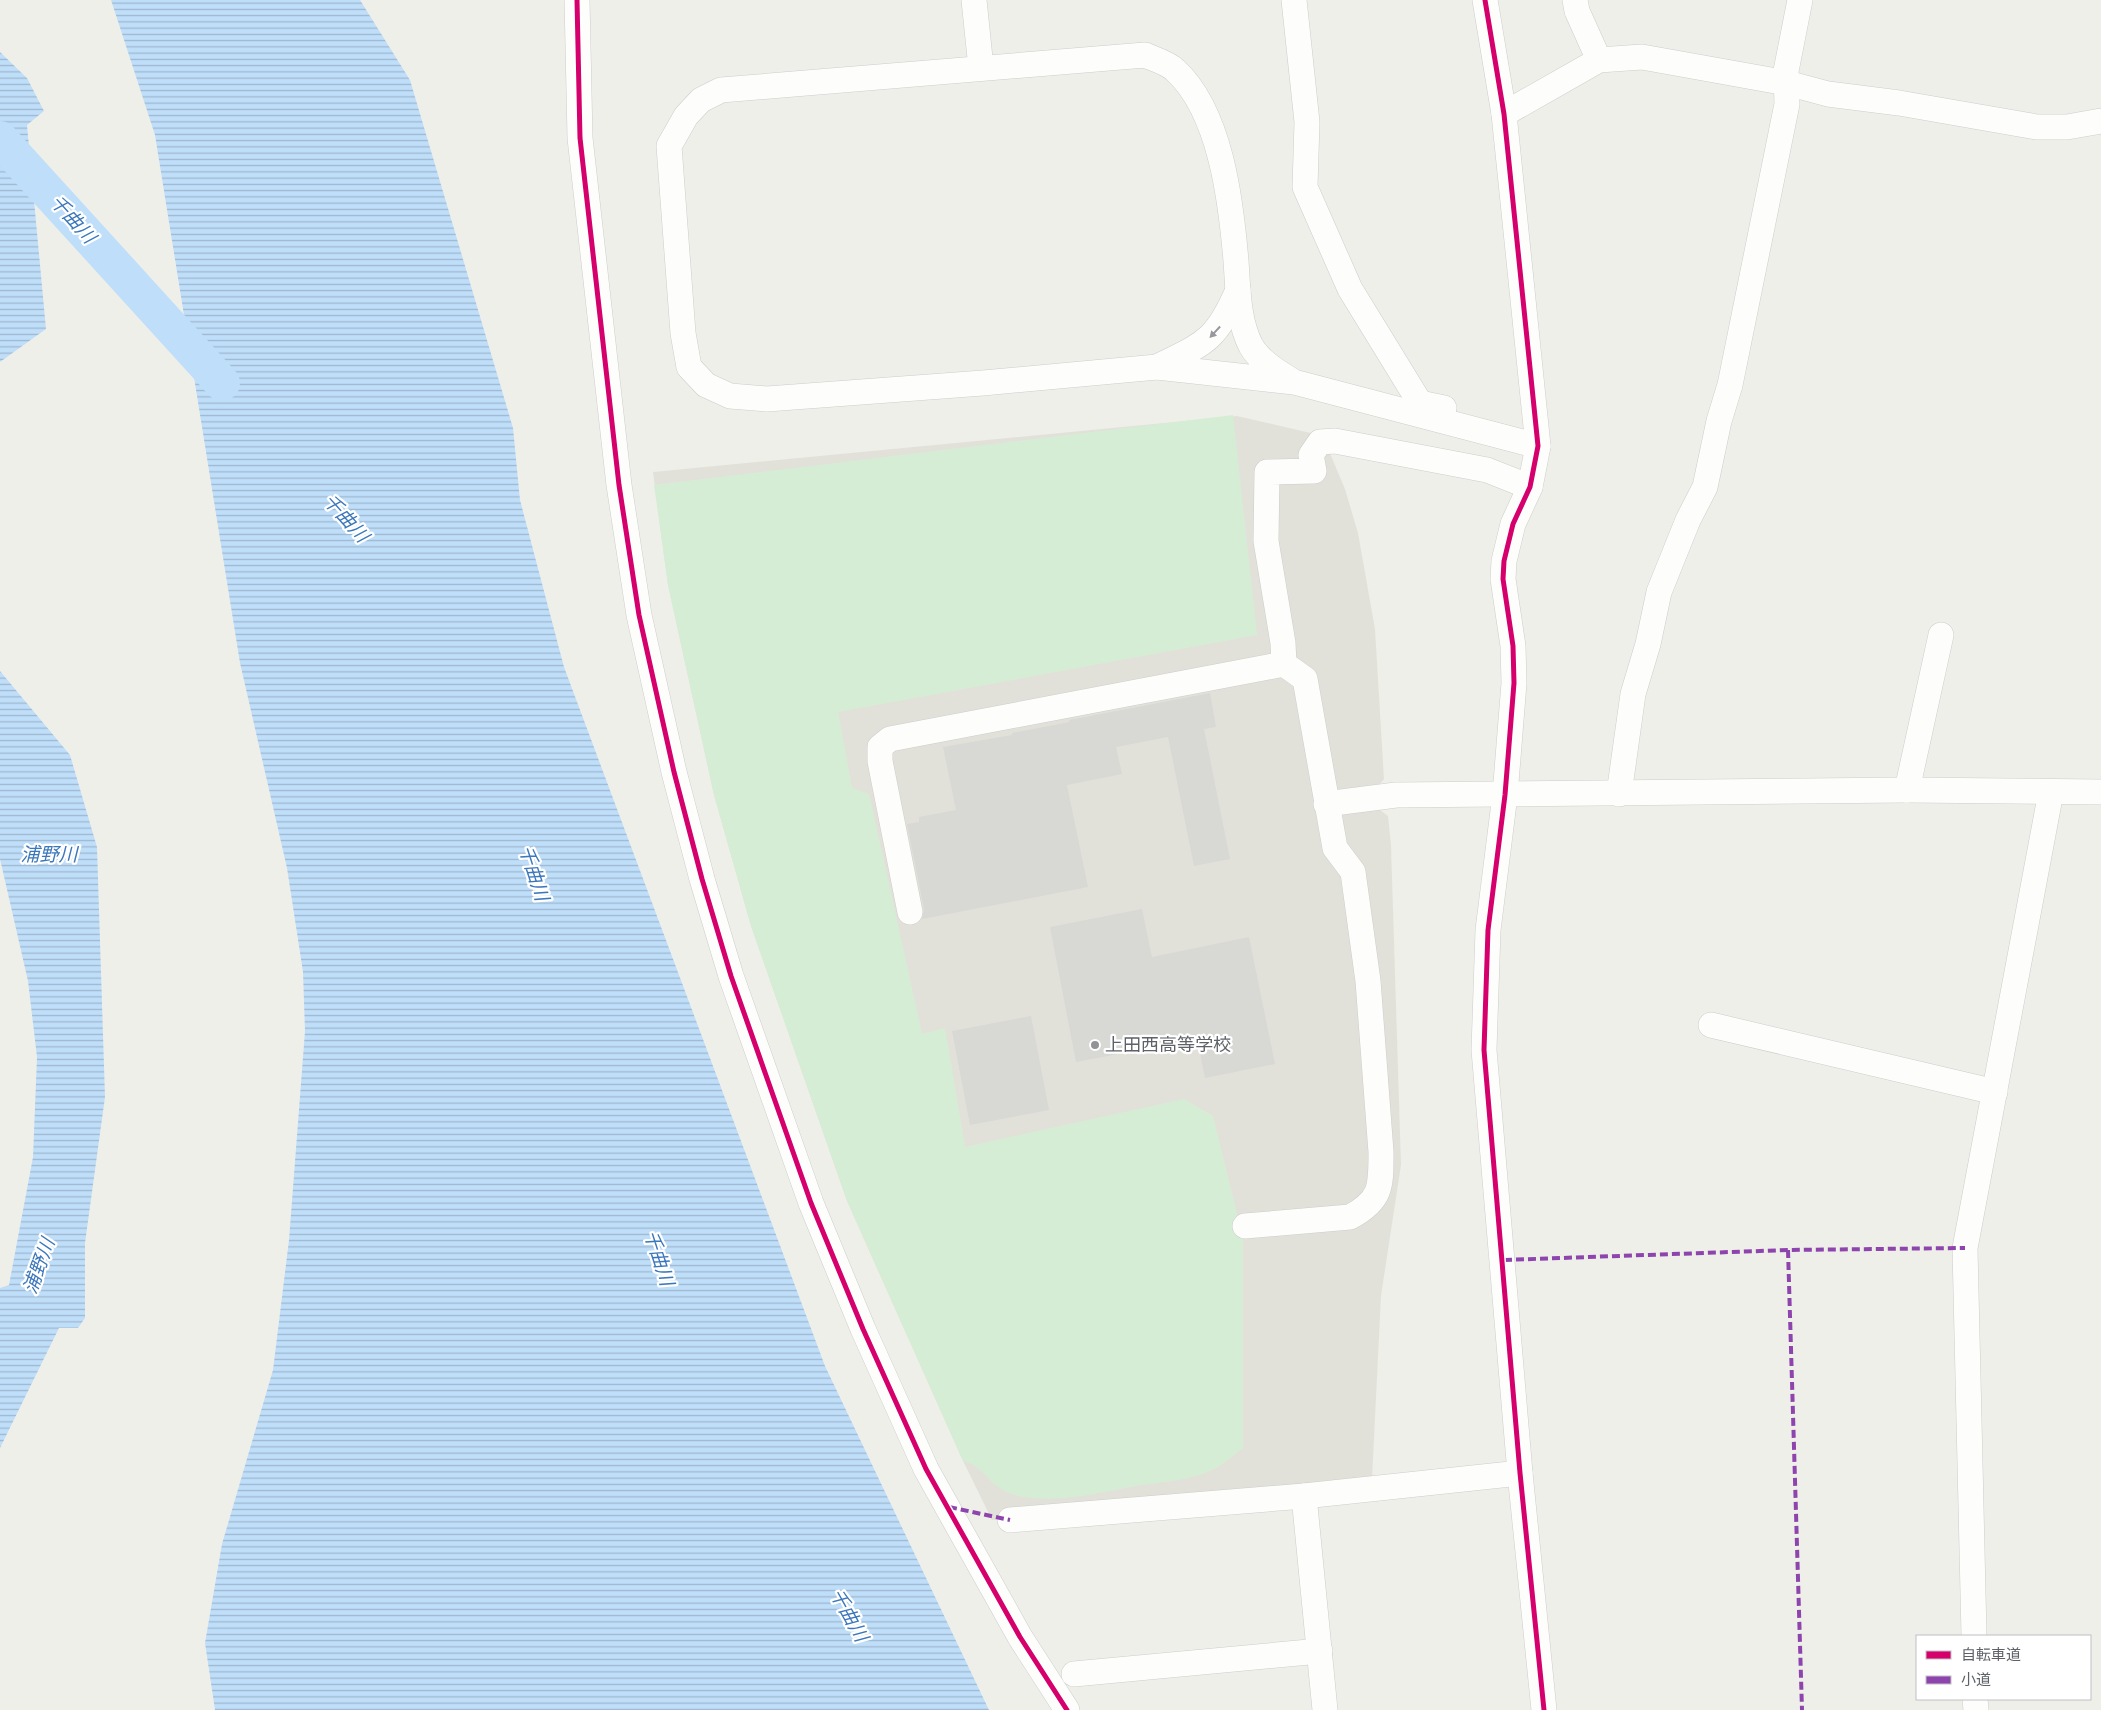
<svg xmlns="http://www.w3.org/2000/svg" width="2101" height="1710" font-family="Cabin,'Noto Sans JP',sans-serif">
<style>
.education{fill:#e2e1d9}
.pitch{fill:#d6edd5}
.water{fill:url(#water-rules)}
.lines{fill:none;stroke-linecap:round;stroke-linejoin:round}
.river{stroke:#bfdef9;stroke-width:36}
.building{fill:#d8d8d5}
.minor-casing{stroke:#cccdcc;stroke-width:26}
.minor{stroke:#fdfdfc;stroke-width:25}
.quiet{stroke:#8e44ad;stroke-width:4;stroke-dasharray:8 4;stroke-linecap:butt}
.cycleway-casing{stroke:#fff;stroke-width:8}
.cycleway{stroke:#d6006c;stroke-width:5}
.oneway{fill:#96989c}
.poi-dot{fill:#919396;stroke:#fff;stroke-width:2}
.labels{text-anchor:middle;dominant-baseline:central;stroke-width:4.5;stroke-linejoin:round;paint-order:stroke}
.poi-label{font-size:18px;fill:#5e6268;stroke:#fff;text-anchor:start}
.water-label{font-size:19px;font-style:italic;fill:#3c77bb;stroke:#fff}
</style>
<defs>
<pattern id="water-rules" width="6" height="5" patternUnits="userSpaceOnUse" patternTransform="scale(1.25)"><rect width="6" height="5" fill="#bfdef9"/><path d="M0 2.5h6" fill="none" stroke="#9eb7cd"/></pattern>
</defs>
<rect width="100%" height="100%" fill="#efefea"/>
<path class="education" d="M 1237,416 L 1315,434 L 1329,451 L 1345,489 L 1358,533 L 1375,629 L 1384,779 L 1379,785 L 1349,788 L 1354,813 L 1380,810 L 1388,816 L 1391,845 L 1401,1165 L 1381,1296 L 1372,1479 L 1023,1519 L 992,1520 L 963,1461 L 847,1201 L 751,926 L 714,795 L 668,585 L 653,472 Z"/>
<path class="pitch" d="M 1233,415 L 1257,635 L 838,712 L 852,788 L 869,794 L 922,1034 L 945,1028 L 965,1147 L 1184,1099 L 1213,1116 L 1243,1238 L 1243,1448 C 1233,1455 1223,1465 1212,1470 C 1190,1480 1165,1482 1141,1485 C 1103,1492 1049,1506 1012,1494 C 988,1486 986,1467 963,1461 L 847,1201 L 751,926 L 714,795 L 668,585 L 654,485 Z"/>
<g class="water">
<path d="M 111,0 L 360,0 L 410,80 L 513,428 L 520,500 L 564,667 L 825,1366 L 989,1710 L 215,1710 L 205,1643 L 222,1544 L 273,1370 L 289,1240 L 305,1031 L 303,972 L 287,868 L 240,663 L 155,135 Z"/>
<path d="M 0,52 L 27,78 L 44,111 L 27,125 L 46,329 L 0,362 Z"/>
<path d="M 0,671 L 70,755 L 97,847 L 105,1097 L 85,1243 L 85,1318 L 78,1328 L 59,1328 L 0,1448 L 0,1288 L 9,1285 L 33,1157 L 37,1057 L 28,981 L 0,859 Z"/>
</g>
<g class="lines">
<path class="river" d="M 0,139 L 222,383"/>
</g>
<g class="building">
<path d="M 1210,693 L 1216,727 L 1204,729 L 1230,859 L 1194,866 L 1168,737 L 1116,747 L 1122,774 L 1067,785 L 1088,887 L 922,919 L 924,909 L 907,824 L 919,822 L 919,817 L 956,810 L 943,747 L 1012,735 L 1012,733 L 1070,722 L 1069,720 Z"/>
<path d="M 1142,909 L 1152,957 L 1249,937 L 1275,1064 L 1205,1078 L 1197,1039 L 1076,1062 L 1050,927 Z"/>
<path d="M 1031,1016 L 1049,1110 L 970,1125 L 952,1031 Z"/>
</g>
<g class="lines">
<defs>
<g id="minor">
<path d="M 577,0 L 580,138 L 619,485 L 639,615 L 674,772 L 702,879 L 731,976 L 811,1203 L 863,1329 L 926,1469 L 1020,1637 L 1067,1710"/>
<path d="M 974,0 L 981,68"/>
<path d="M 1294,0 L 1307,122 L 1305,187 L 1350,289 L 1420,403 L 1444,408"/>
<path d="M 1485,0 L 1504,114 L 1538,446 L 1530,487 L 1513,524 L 1504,561 L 1503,579 L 1513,646 L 1514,683 L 1505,795 L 1488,930 L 1484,1050 L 1520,1473 L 1544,1710"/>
<path d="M 1575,0 L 1577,11 L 1599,60"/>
<path d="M 1504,114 L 1599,60 L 1642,57 L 1787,83 L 1828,94 L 1899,103 L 2037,127 L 2067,127 L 2101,121"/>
<path d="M 1157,367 C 1205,343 1216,341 1238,290"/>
<path d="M 1294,382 C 1280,373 1260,362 1251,346 C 1238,321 1238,289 1236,261 C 1231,202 1221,112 1175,70 C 1168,63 1154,59 1145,55 L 721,90 L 701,100 L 686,116 L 669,146 L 683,333 L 689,367 L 706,385 L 730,396 L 767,399 L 983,383 L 1157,367 L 1294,382 L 1538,446"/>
<path d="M 1907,790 L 1941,635"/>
<path d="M 1619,794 L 1633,694 L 1648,644 L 1659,592 L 1688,520 L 1705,487 L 1719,421 L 1730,385 L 1787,104 L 1786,71 L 1800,0"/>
<path d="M 1326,804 L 1396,795 L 1907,790 L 2101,792"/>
<path d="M 910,912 L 880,761 L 880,747 L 890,739 L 1284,664"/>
<path d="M 1711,1025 L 1995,1092"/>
<path d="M 1245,1226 L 1350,1217 C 1382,1200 1381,1186 1381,1152 L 1368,981 L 1353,872 L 1335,848 L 1305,679 L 1284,664 L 1283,643 L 1266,541 L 1267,472 L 1314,471 L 1311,455 L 1320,442 L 1335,441 L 1487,470 L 1530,487"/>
<path d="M 1304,1496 L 1325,1710"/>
<path d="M 1010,1520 L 1304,1496 L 1520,1473"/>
<path d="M 1974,1636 L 1965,1248 L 2051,792"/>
<path d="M 1074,1674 L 1320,1651"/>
<path d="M 1975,1699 L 1976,1710"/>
</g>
</defs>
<use href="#minor" class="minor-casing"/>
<use href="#minor" class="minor"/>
<g class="quiet">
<path d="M 1788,1250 L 1802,1710"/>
<path d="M 1504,1260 L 1788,1250 L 1965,1248"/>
<path d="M 949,1507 L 1010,1520"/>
</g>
<defs>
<g id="cycleway">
<path d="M 577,0 L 580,138 L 619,485 L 639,615 L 674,772 L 702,879 L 731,976 L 811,1203 L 863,1329 L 926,1469 L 1020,1637 L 1067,1710"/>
<path d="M 1485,0 L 1504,114 L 1538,446 L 1530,487 L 1513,524 L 1504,561 L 1503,579 L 1513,646 L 1514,683 L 1505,795 L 1488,930 L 1484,1050 L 1520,1473 L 1544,1710"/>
</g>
</defs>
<use href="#cycleway" class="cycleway-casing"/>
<use href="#cycleway" class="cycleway"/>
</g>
<defs><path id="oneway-solid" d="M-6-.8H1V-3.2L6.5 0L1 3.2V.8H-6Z" transform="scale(1.25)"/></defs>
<use class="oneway" href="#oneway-solid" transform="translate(1215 332) rotate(133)"/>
<circle class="poi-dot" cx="1095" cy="1045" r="5"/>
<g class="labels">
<g class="poi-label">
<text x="1105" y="1045">上田西高等学校</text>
</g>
<g class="water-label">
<text transform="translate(73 219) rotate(48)">千曲川</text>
<text transform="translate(346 518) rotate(48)">千曲川</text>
<text x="49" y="854">浦野川</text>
<text transform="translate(534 873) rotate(72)">千曲川</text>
<text transform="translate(659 1258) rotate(72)">千曲川</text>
<text transform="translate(39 1266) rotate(-70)">浦野川</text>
<text transform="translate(849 1615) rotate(61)">千曲川</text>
</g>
</g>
<rect x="1916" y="1635" width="175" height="65" fill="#ffffff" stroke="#bfc0c3"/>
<rect x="1926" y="1651" width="25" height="8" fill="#d6006c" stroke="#bfc0c3"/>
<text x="1961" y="1660" font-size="15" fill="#5e6268">自転車道</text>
<rect x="1926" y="1676" width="25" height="8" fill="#8e44ad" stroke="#bfc0c3"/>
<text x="1961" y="1685" font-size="15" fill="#5e6268">小道</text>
</svg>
